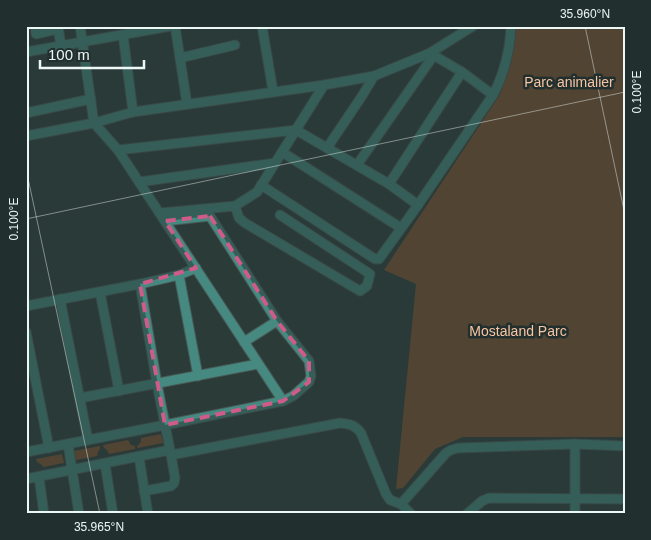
<svg xmlns="http://www.w3.org/2000/svg" width="651" height="540" font-family="Arial,sans-serif">
<style>
.green{fill:#82512e}
.lines{fill:none;stroke-linecap:round;stroke-linejoin:round}
.minor-casing{stroke:#495956;stroke-width:11}
.minor{stroke:#458980;stroke-width:9}
.marked{fill:none;stroke:#cf5b89;stroke-width:4;stroke-dasharray:10 6;stroke-linejoin:round}
.ticks{fill:none;stroke:#edf7f5;stroke-width:1;stroke-opacity:0.45}
.labels{text-anchor:middle;dominant-baseline:central;stroke-width:5;stroke-linejoin:round;paint-order:stroke}
.park-label{font-size:14px;fill:#f9c4a1;stroke:#21302e}
.neatline{fill:none;stroke:#edf7f5;stroke-width:2}
.ticks-label{font-size:12px;text-anchor:middle;fill:#edf7f5}
</style>
<rect width="100%" height="100%" fill="#2a3b38"/>
<g class="green">
<path d="M 515,26 L 625,26 L 625,437 L 463,437 L 435,449 L 403,488 L 396,489 L 416,284 L 384,270 L 499,96 L 510,63 Z"/>
<path d="M 161,434 L 163,443 L 138,448 L 137,446 L 141,442 L 141,438 Z"/>
<path d="M 128,440 L 131,445 L 135,446 L 135,449 L 109,454 L 107,450 L 104,448 L 103,445 Z"/>
<path d="M 100,446 L 100,449 L 98,452 L 97,456 L 76,460 L 74,451 Z"/>
<path d="M 62,454 L 64,463 L 43,467 L 42,465 L 37,462 L 36,459 Z"/>
</g>
<g class="lines">
<defs>
<g id="minor">
<path d="M 35,26 L 36,34 L 58,29 L 61,46 L 58,26"/>
<path d="M 175,26 L 187,104"/>
<path d="M 262,26 L 273,91"/>
<path d="M 123,35 L 133,112"/>
<path d="M 26,52 L 171,26"/>
<path d="M 430,53 L 462,72 L 493,95"/>
<path d="M 180,58 L 235,45"/>
<path d="M 26,113 L 91,99"/>
<path d="M 26,136 L 94,123 L 133,112 L 324,85 L 374,76 L 430,53 L 473,26"/>
<path d="M 327,148 L 362,96 L 374,76"/>
<path d="M 118,150 L 296,130 L 389,184 L 418,205"/>
<path d="M 282,152 L 401,228"/>
<path d="M 357,165 L 434,55"/>
<path d="M 139,182 L 275,163"/>
<path d="M 389,184 L 462,72"/>
<path d="M 261,185 L 375,259 L 379,259 L 418,205 L 493,95 C 504,74 510,50 511,26"/>
<path d="M 235,206 L 239,218 L 245,223 L 360,291 L 367,286 L 370,274 L 280,215"/>
<path d="M 160,213 L 235,206 L 257,192 L 324,85"/>
<path d="M 165,221 L 210,216 L 277,321 L 244,342"/>
<path d="M 179,275 L 198,376"/>
<path d="M 140,284 L 157,384 L 171,455 L 175,478 L 174,483 L 171,486 L 144,491"/>
<path d="M 100,292 L 119,391"/>
<path d="M 60,299 L 88,440"/>
<path d="M 26,306 L 140,284 L 179,275 L 196,268"/>
<path d="M 277,321 L 309,361 L 311,376 L 309,382 L 293,396 L 283,401"/>
<path d="M 26,332 L 49,448"/>
<path d="M 80,398 L 258,364"/>
<path d="M 68,444 L 79,514"/>
<path d="M 26,452 L 165,425 L 283,401 L 118,150 L 94,123 L 80,26"/>
<path d="M 171,455 L 340,423 C 350,424 355,425 361,433 L 386,494 L 390,500 L 401,504"/>
<path d="M 139,457 L 148,514"/>
<path d="M 105,464 L 113,514"/>
<path d="M 39,477 L 44,514"/>
<path d="M 26,479 L 170,450"/>
<path d="M 411,514 L 401,504 L 446,453 L 451,450 L 458,448 L 575,444 L 625,446"/>
<path d="M 467,514 L 482,501 L 489,498 L 625,499"/>
<path d="M 575,514 L 575,444"/>
</g>
</defs>
<use href="#minor" class="minor-casing"/>
<use href="#minor" class="minor"/>
</g>
<path d="M0 0H651V540H0ZM 210,216 L 277,321 L 309,361 L 309,382 L 283,401 L 165,425 L 140,284 L 196,268 L 165,221 Z" fill="#2a3b38" fill-opacity=".55" fill-rule="evenodd"/>
<path class="marked" d="M 210,216 L 277,321 L 309,361 L 309,382 L 283,401 L 165,425 L 140,284 L 196,268 L 165,221 Z"/>
<path class="ticks" d="M 585,26 L 625,215M 26,169 L 100,514M 26,219 L 625,92"/>
<g class="labels">
<g class="park-label">
<text x="569" y="82">Parc animalier</text>
<text x="518" y="331">Mostaland Parc</text>
</g>
</g>
<rect width="651" height="540" fill="none" stroke="#21302e" stroke-width="55"/>
<path d="M40 60v8h104v-8" fill="none" stroke="#edf7f5" stroke-width="2.5"/>
<text x="48" y="60" font-size="15" fill="#edf7f5" stroke="#21302e" stroke-width="4" paint-order="stroke">100 m</text>
<rect x="28" y="28" width="596" height="484" class="neatline"/>
<g class="ticks-label">
<text x="585" y="18">35.960°N</text>
<text transform="translate(637 92) rotate(-90)" y="4">0.100°E</text>
<text transform="translate(14 219) rotate(-90)" y="4">0.100°E</text>
<text x="99" y="531">35.965°N</text>
</g>
</svg>
